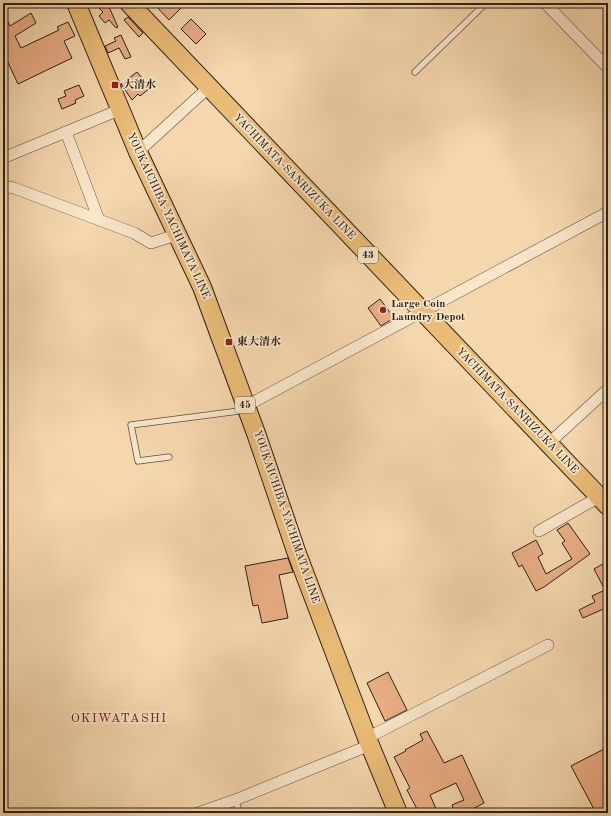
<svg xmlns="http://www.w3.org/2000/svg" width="611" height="816" font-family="'Old Standard TT','Noto Serif JP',serif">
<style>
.building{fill:#e9ae84;stroke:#2d2017}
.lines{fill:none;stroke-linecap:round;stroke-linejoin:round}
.service-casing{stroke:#5f4e3c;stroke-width:7}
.minor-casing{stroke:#5f4e3c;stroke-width:12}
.primary-casing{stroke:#2d2017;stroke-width:20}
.service{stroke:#f8e5ca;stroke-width:5.5}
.minor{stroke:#f8e5ca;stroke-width:11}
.primary{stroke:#eabc76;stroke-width:18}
.poi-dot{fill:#8f2418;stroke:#f8e5ca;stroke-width:1.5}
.labels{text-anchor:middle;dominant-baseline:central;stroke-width:3.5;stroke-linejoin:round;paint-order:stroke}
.shield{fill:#f8e5ca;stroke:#6a5b4d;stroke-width:1}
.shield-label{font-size:10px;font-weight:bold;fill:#2d2017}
.poi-label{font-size:11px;font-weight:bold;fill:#2d2017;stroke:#f8e5ca;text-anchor:start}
.street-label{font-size:11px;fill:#2d2017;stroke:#f8e5ca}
.quarter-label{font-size:13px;letter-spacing:1px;fill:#7a1f14;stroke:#f8e5ca}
</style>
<rect width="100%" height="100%" fill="#f5d7ad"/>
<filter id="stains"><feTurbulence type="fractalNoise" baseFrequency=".005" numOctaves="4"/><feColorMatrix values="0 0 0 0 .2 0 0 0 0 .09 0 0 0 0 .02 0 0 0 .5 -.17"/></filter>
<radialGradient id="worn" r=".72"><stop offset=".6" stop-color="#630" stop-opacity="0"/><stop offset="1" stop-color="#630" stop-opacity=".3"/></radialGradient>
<g class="building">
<path d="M 94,3 L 105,3 L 109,7 L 118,27 L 116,28 L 109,20 L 105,23 L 99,16 L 103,12 Z"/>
<path d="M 153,3 L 176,3 L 181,8 L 169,20 Z"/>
<path d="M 3,11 L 10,26 L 31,13 L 36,23 L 15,36 L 21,48 L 59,30 L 57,27 L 68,22 L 75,36 L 64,41 L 72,58 L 18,84 L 5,56 L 7,55 L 3,46 Z"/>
<path d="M 128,17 L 143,33 L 139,37 L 124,20 Z"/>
<path d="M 191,19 L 206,34 L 196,44 L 181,29 Z"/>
<path d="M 121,35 L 131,57 L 125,59 L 119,48 L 108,53 L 105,46 L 116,41 L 114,38 Z"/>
<path d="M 137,72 L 150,88 L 140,96 L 138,94 L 132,100 L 121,84 Z"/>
<path d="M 79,85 L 84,96 L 75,100 L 76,103 L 62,109 L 58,99 L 66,96 L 64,91 Z"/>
<path d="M 380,299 L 394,318 L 381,326 L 368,308 Z"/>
<path d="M 568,523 L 590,554 L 544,587 L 536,591 L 522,565 L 519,567 L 512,553 L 536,540 L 543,554 L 538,557 L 546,574 L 572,559 L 562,543 L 565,541 L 557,530 Z"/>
<path d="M 288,558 L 293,572 L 279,575 L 288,618 L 262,623 L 258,605 L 253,606 L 245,566 Z"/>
<path d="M 608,561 L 608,607 L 583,618 L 579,610 L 595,602 L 592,596 L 605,590 L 594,569 Z"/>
<path d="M 388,672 L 407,710 L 385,721 L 367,683 Z"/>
<path d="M 427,731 L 444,763 L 462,755 L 484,803 L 469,811 L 470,813 L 455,813 L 452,805 L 464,800 L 456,783 L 430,795 L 438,813 L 419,813 L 407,790 L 410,788 L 394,757 L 406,751 L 405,750 L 423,740 L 420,734 Z"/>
<path d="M 608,747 L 608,813 L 596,813 L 571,766 Z"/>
</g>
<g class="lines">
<defs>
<g id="service">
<path d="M 415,72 L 486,3"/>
<path d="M 169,457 L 138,461 L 131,425 L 239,411 L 244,407"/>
<path d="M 235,800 L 240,813"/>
</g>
<g id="minor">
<path d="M 545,3 L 608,68"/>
<path d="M 66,132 L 99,220"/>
<path d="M 138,152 L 209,87"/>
<path d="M 3,158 L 119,110"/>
<path d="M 3,186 L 14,188 L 134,233 L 151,243 L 176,235"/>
<path d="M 246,406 L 608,212"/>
<path d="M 548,444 L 608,389"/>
<path d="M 539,531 L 599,497"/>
<path d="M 367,738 L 548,645"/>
<path d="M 198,813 L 235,800 L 370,745"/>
</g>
<g id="primary">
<path d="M 76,3 L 138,152 L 202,287 L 257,436 L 296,551 L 367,738 L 398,813"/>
<path d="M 129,3 L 608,506"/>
</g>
</defs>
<use href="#service" class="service-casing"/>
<use href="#minor" class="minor-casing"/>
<use href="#primary" class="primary-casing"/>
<use href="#service" class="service"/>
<use href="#minor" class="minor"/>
<use href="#primary" class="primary"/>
</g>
<g class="poi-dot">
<rect x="111" y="81" width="8" height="8" rx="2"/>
<circle cx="383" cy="310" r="4"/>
<rect x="225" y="338" width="8" height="8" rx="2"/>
</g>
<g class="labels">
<g class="shield">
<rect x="358" y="247" width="20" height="16" rx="3"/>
<rect x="235" y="397" width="20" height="16" rx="3"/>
</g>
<g class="shield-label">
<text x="368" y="255">43</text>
<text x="245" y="405">45</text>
</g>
<g class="poi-label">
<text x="123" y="85">大清水</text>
<text x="391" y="304">Large Coin<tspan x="391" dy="13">Laundry Depot</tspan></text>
<text x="237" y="342">東大清水</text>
</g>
<g class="street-label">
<text transform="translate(294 177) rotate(46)">YACHIMATA-SANRIZUKA LINE</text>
<text transform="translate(168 216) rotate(65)">YOUKAICHIBA-YACHIMATA LINE</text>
<text transform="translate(517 411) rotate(46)">YACHIMATA-SANRIZUKA LINE</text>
<text transform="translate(286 517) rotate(71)">YOUKAICHIBA-YACHIMATA LINE</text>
</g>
<g class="quarter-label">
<text x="119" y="718">OKIWATASHI</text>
</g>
</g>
<rect width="611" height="816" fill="none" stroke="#f5d7ad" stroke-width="16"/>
<rect x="4" y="4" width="603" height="808" fill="none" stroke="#2d2017" stroke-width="2"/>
<rect x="8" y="8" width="595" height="800" fill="none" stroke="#2d2017"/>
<rect width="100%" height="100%" filter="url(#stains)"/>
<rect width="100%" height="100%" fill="url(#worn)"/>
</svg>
